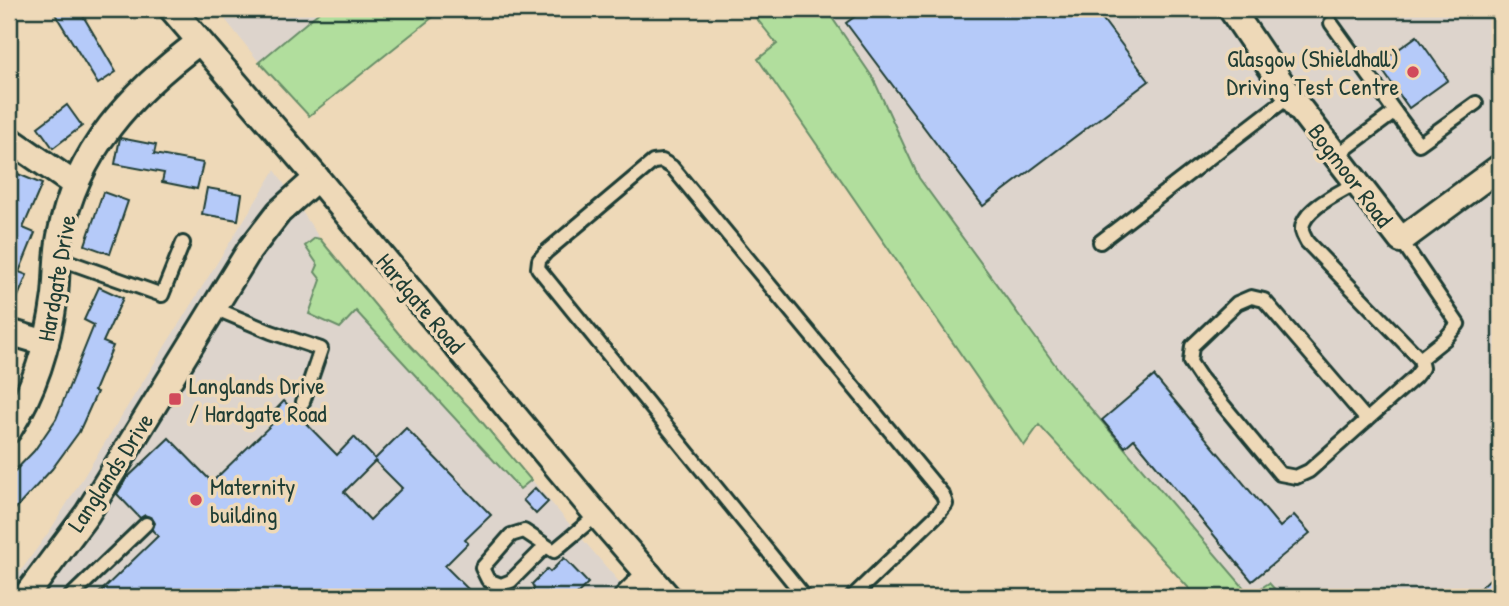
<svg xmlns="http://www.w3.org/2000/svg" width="1509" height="606" font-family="'Patrick Hand',sans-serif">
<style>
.built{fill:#ddd4cc}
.green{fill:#b1de9d;stroke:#688e68;stroke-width:2}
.building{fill:#b5caf9;stroke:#1f3d34;stroke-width:2;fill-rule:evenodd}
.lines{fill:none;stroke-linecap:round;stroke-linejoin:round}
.lane-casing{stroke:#1f3d34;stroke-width:18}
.street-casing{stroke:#1f3d34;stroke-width:30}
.lane{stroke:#eed9b8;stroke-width:12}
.street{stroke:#eed9b8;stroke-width:24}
.poi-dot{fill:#d1495b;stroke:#eed9b8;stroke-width:2.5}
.labels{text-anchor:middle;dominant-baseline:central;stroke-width:7;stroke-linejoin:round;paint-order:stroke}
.poi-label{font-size:24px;fill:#1f3d34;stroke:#eed9b8;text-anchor:start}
.street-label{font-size:24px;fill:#1f3d34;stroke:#eed9b8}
</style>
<rect width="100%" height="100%" fill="#eed9b8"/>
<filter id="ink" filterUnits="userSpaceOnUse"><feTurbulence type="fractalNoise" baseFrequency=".0143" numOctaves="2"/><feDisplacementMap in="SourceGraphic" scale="14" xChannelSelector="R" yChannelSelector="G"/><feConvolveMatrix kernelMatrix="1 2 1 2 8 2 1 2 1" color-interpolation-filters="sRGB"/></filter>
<g filter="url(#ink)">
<g class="built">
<path d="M 217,9 L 323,9 L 259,62 Z"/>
<path d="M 826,9 L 1500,9 L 1500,597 L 1282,597 L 1269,583 L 1250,595 L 1067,381 L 919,178 L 873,78 Z"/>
<path d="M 275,170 L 320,239 L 399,334 L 471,409 L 632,597 L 9,597 L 9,587 L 51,529 Z"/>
</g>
<g class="green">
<path d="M 323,9 L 443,9 L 309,116 L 259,62 Z"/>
<path d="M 749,9 L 826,9 L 873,78 L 919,178 L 1067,381 L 1250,595 L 1269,583 L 1282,597 L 1197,597 L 1039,425 L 1024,446 L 758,59 L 777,44 Z"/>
<path d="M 315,238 L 320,239 L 399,334 L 471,409 L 531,480 L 520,489 L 356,311 L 340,328 L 309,314 L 321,280 L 315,272 L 318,265 L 305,246 Z"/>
</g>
<g class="building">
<path d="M 52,9 L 79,9 L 116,72 L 98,84 Z"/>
<path d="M 865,9 L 1095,9 L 1149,81 L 983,206 L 846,23 Z"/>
<path d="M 1417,36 L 1448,80 L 1409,108 L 1378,64 Z"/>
<path d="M 67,105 L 82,126 L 53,148 L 38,127 Z"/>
<path d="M 120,138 L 156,145 L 154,154 L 203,163 L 197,189 L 162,182 L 164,173 L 115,164 Z"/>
<path d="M 18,174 L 42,184 L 23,228 L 35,233 L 19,272 L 27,275 L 9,318 L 9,194 Z"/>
<path d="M 207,188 L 242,194 L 238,220 L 202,214 Z"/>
<path d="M 103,192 L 128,201 L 110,254 L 85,245 Z"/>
<path d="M 99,287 L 123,298 L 103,342 L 113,346 L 94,391 L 97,392 L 79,432 L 52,469 L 9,516 L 9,477 L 34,451 L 56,419 L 94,325 L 84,320 Z"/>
<path d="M 1154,376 L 1280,527 L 1294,515 L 1310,533 L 1252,581 L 1134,439 L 1125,447 L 1102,420 Z"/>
<path d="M 284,401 L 337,455 L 354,437 L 375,459 L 406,428 L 491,515 L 465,540 L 468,543 L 445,566 L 476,597 L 218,597 L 210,589 L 201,597 L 95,597 L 158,536 L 152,530 L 155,523 L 152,518 L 145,515 L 140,518 L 117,494 L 126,479 L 169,438 L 212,482 L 273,423 L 268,418 ZM 375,461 L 402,488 L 370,520 L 344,492 Z"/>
<path d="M 535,488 L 548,502 L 536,514 L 523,500 Z"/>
<path d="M 564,558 L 588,583 L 574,597 L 525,597 L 534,588 L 532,584 L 547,569 L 550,572 Z"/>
<path d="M 1500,569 L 1500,597 L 1471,597 Z"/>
</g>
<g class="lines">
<defs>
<g id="lane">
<path d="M 1331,23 L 1395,112"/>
<path d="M 1336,156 L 1395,112 L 1419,144 L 1476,103"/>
<path d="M 1356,183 C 1341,192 1300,210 1302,231 C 1303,235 1305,238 1307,242 L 1420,359 L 1422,368 L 1415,377 L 1309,471 L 1296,477 L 1280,474 L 1200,377 L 1190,362 L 1192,346 L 1237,303 L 1251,297 L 1264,300 L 1367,420"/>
<path d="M 1401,240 L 1458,324 L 1445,339 L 1420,359"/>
<path d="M 1100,242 L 1290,96"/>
<path d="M 58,258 L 162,295 L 183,243"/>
<path d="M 214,308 L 271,332 L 321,349 L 303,402"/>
<path d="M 546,546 L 511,581 L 501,585 L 488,580 L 482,568 L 511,535 L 524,531 L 554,551 L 597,515"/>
<path d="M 70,597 L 146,524"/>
<path d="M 805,597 L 538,268 L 539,260 L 546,252 L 653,162 L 662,161 L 672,167 L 943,495 L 946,504 L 939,513 L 852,597"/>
</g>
<g id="street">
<path d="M 172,9 L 317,178 L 597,515 L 668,597"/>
<path d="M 1231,9 L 1290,96 L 1401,240 L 1500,167"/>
<path d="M 9,139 L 74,184"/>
<path d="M 9,332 L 46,343"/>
<path d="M 9,430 C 35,389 49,342 55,295 C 57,275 56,255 60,236 C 76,151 132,92 199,42"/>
<path d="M 25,597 L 87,514 L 249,251 L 279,212 L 317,178"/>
<path d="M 627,597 L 649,575"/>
</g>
</defs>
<use href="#lane" class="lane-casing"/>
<use href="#street" class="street-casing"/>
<use href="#lane" class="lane"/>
<use href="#street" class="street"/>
</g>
</g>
<g class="poi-dot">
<circle cx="1413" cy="72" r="7"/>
<rect x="168" y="392" width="14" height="14" rx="3.5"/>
<circle cx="196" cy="500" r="7"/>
</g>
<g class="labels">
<g class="poi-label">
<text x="1399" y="58" text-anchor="end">Glasgow (Shieldhall)<tspan x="1399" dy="28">Driving Test Centre</tspan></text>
<text x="189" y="385">Langlands Drive<tspan x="189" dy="28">/ Hardgate Road</tspan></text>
<text x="210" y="486">Maternity<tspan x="210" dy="28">building</tspan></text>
</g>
<g class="street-label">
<text transform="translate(1351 175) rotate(53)">Bogmoor Road</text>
<text transform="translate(56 278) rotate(-80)">Hardgate Drive</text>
<text transform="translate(421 303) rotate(50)">Hardgate Road</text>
<text transform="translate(110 472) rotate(-57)">Langlands Drive</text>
</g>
</g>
<rect width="1509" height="606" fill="none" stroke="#eed9b8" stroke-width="35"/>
<rect x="18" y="18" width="1474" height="571" fill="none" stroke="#1f3d34" stroke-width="2.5" filter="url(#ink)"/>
</svg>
